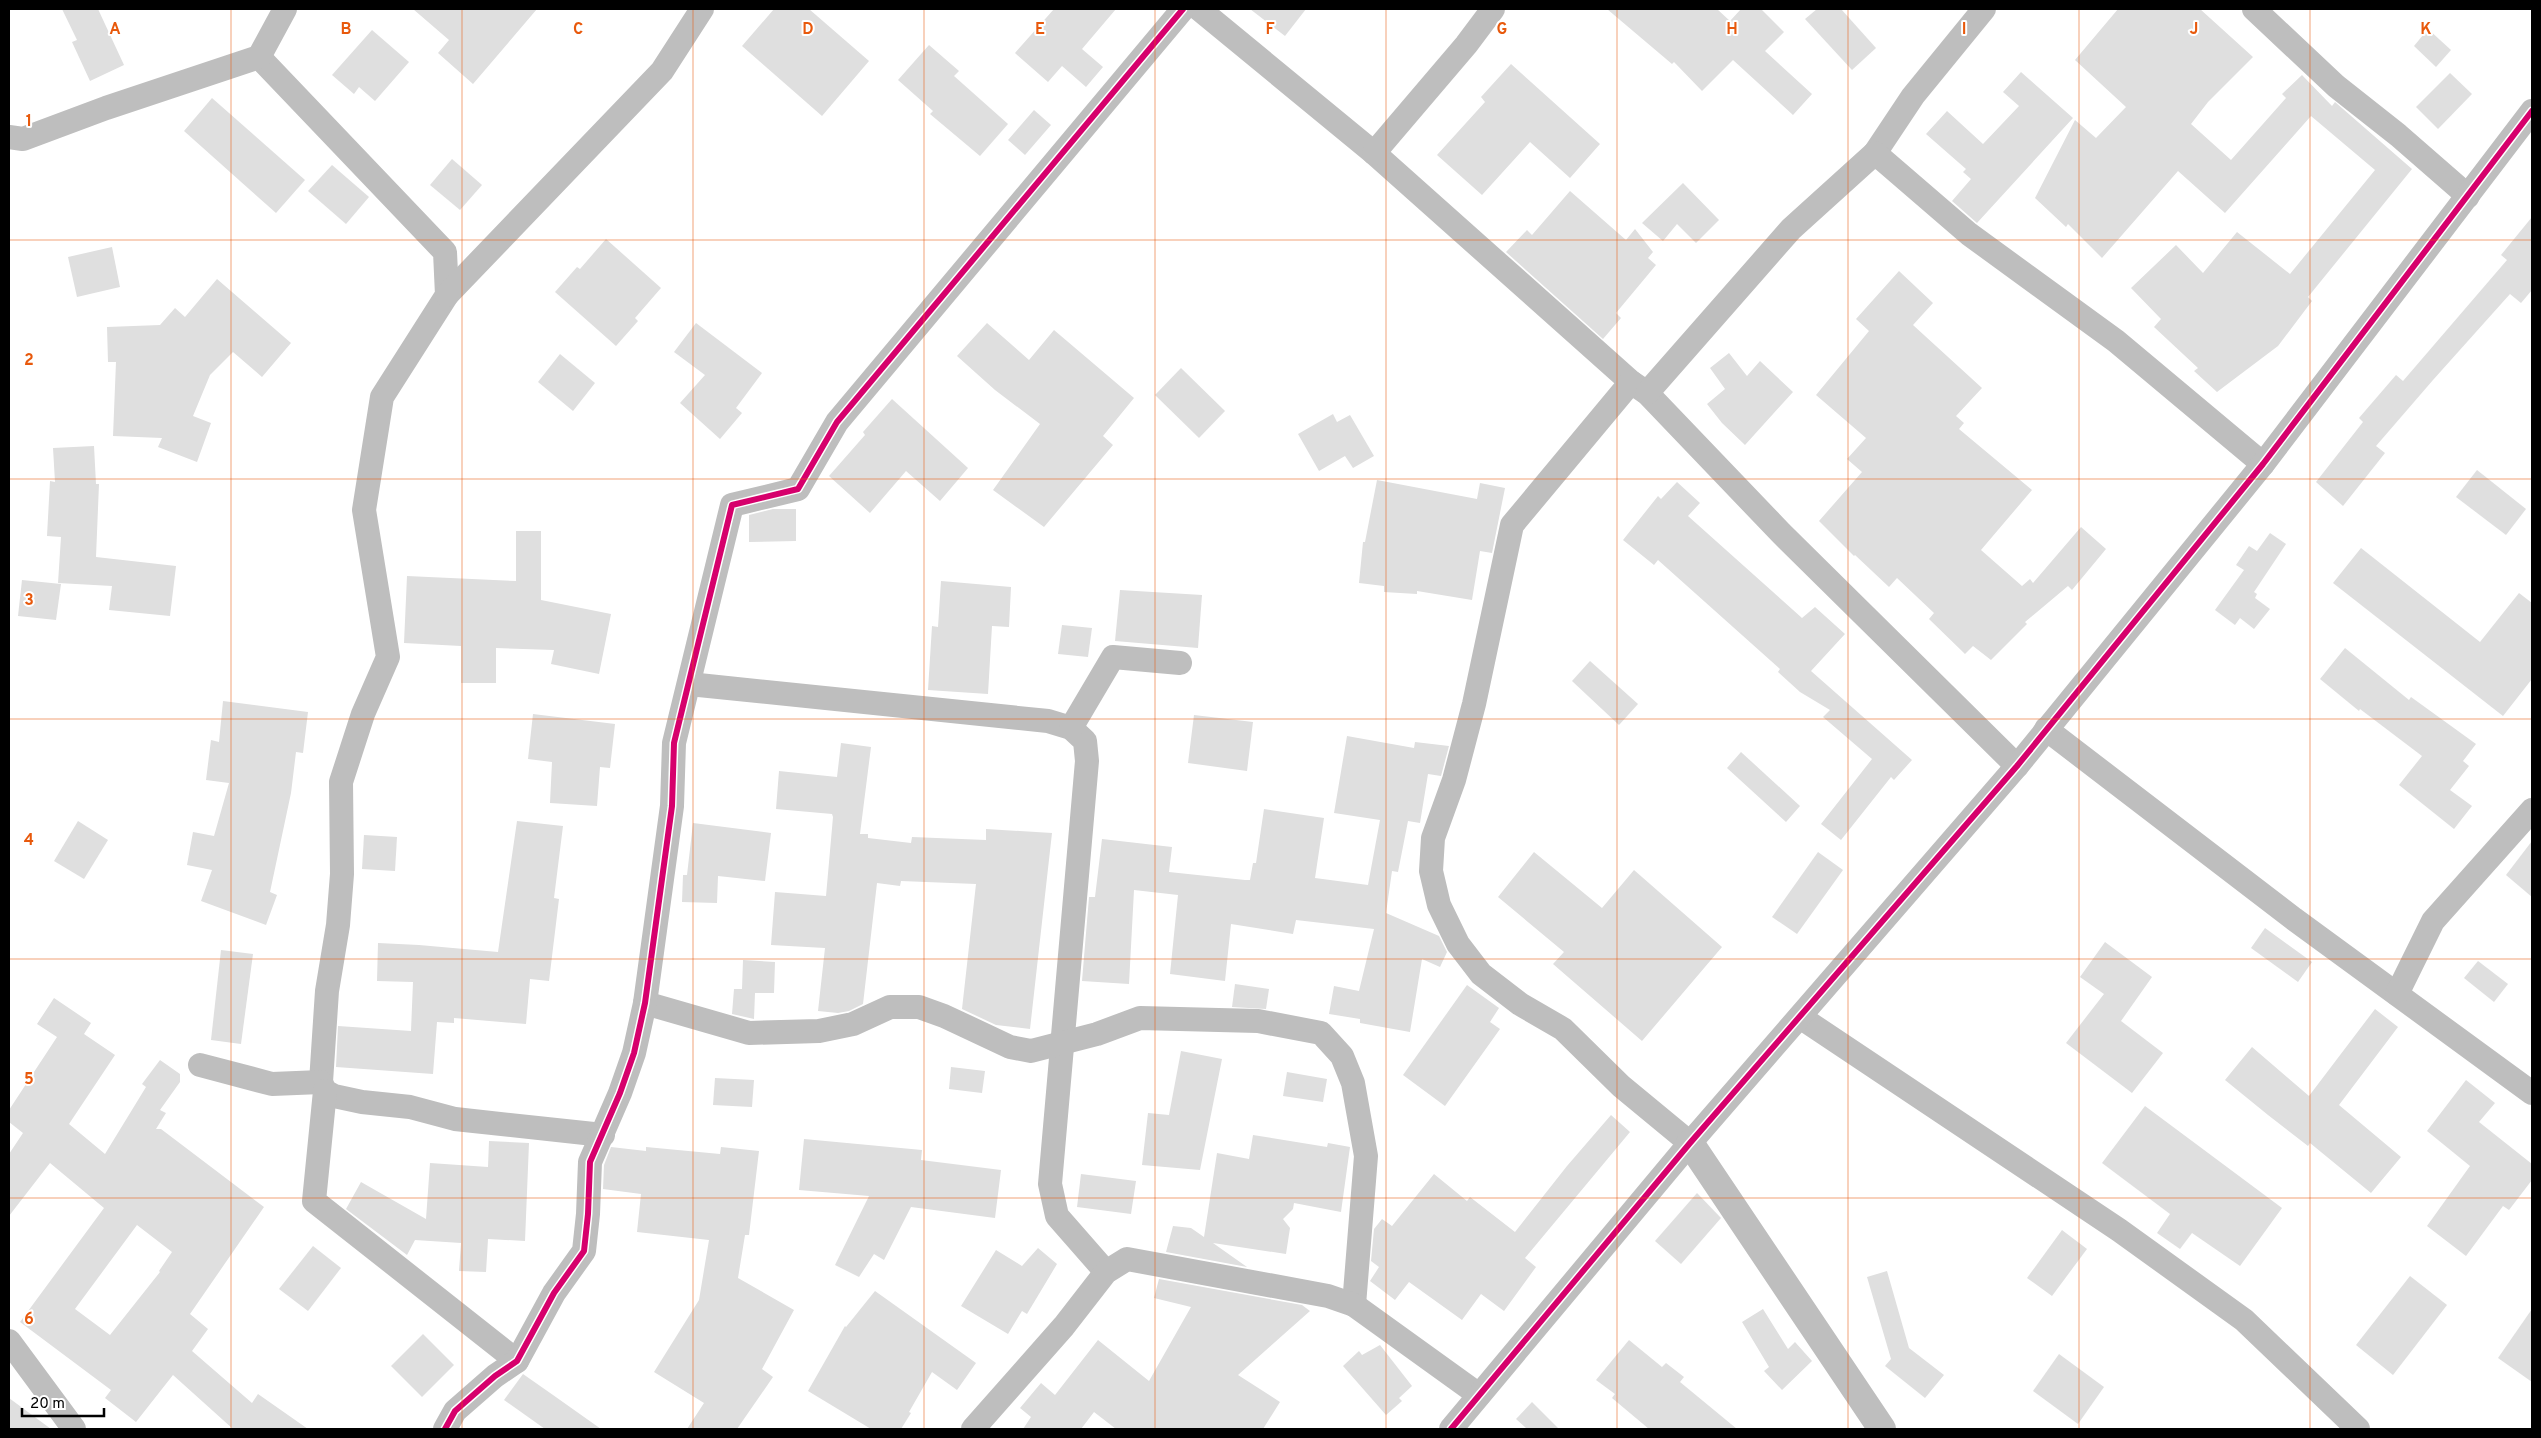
<svg xmlns="http://www.w3.org/2000/svg" width="2541" height="1438" font-family="Overpass,sans-serif">
<style>
.building{fill:#dfdfdf;fill-rule:evenodd}
.lines{fill:none;stroke-linecap:round;stroke-linejoin:round}
.minor{stroke:#bebebe;stroke-width:24}
.tertiary{stroke:#bebebe;stroke-width:28}
.cycleway-casing{stroke:#fff;stroke-width:9}
.cycleway{stroke:#d6006c;stroke-width:6}
.grid{fill:none;stroke:#e8590c;stroke-width:1;stroke-opacity:0.55}
.grid-label{font-size:16px;text-anchor:middle;font-weight:bold;fill:#e8590c;stroke:#fff;stroke-width:4;stroke-linejoin:round;paint-order:stroke}
</style>
<rect width="100%" height="100%" fill="#fff"/>
<g class="building">
<path d="M 62,9 L 98,9 L 124,65 L 90,81 L 72,42 L 77,40 Z"/>
<path d="M 413,9 L 537,9 L 473,84 L 438,53 L 449,40 Z"/>
<path d="M 774,9 L 809,9 L 869,61 L 822,116 L 742,46 Z"/>
<path d="M 1054,9 L 1116,9 L 1082,49 L 1103,67 L 1086,87 L 1062,66 L 1048,82 L 1015,53 Z"/>
<path d="M 1250,9 L 1306,9 L 1285,36 Z"/>
<path d="M 1607,9 L 1717,9 L 1730,21 L 1741,9 L 1761,9 L 1784,32 L 1765,51 L 1812,94 L 1793,115 L 1733,60 L 1702,91 L 1674,62 L 1672,64 Z"/>
<path d="M 1817,9 L 1841,9 L 1876,48 L 1852,70 L 1805,19 Z"/>
<path d="M 2118,9 L 2200,9 L 2253,57 L 2208,102 L 2191,124 L 2231,160 L 2286,98 L 2282,94 L 2302,75 L 2332,106 L 2335,102 L 2412,169 L 2308,297 L 2312,301 L 2278,346 L 2217,392 L 2194,371 L 2198,368 L 2154,327 L 2161,319 L 2131,288 L 2176,245 L 2203,273 L 2237,232 L 2290,274 L 2375,170 L 2311,116 L 2225,213 L 2178,171 L 2102,258 L 2068,224 L 2066,227 L 2035,198 L 2075,120 L 2096,138 L 2126,107 L 2075,60 Z"/>
<path d="M 2428,29 L 2451,50 L 2436,67 L 2414,46 Z"/>
<path d="M 372,30 L 409,62 L 375,101 L 359,87 L 354,94 L 332,75 Z"/>
<path d="M 929,45 L 959,71 L 954,76 L 1008,124 L 980,156 L 930,114 L 933,111 L 898,80 Z"/>
<path d="M 1511,64 L 1600,144 L 1570,178 L 1530,142 L 1482,195 L 1437,155 L 1485,102 L 1481,97 Z"/>
<path d="M 2021,72 L 2073,118 L 1977,223 L 1952,201 L 1971,179 L 1963,172 L 1966,169 L 1926,134 L 1947,111 L 1983,144 L 2019,106 L 2003,92 Z"/>
<path d="M 2450,73 L 2472,94 L 2438,129 L 2416,107 Z"/>
<path d="M 212,98 L 305,180 L 276,213 L 184,131 Z"/>
<path d="M 1034,110 L 1051,125 L 1025,155 L 1008,140 Z"/>
<path d="M 452,159 L 482,185 L 460,210 L 430,185 Z"/>
<path d="M 332,165 L 369,197 L 346,224 L 308,191 Z"/>
<path d="M 1683,183 L 1719,220 L 1696,243 L 1677,224 L 1663,241 L 1642,223 Z"/>
<path d="M 1570,191 L 1626,240 L 1635,229 L 1653,252 L 1648,258 L 1656,265 L 1616,313 L 1621,318 L 1603,339 L 1506,252 L 1527,230 L 1532,235 Z"/>
<path d="M 2532,217 L 2532,290 L 2521,303 L 2510,294 L 2433,380 L 2376,446 L 2385,453 L 2343,506 L 2316,482 L 2363,422 L 2359,418 L 2396,375 L 2403,381 L 2507,260 L 2501,255 Z"/>
<path d="M 606,239 L 661,288 L 635,318 L 638,321 L 616,346 L 555,292 L 577,267 L 580,269 Z"/>
<path d="M 112,247 L 120,287 L 77,297 L 68,257 Z"/>
<path d="M 1899,271 L 1933,303 L 1913,325 L 1982,388 L 1956,416 L 1964,423 L 1959,429 L 2032,490 L 1981,550 L 2022,586 L 2030,579 L 2033,583 L 2081,527 L 2106,549 L 2072,590 L 2068,586 L 2025,622 L 2027,624 L 1991,660 L 1973,646 L 1965,654 L 1929,619 L 1934,613 L 1897,578 L 1889,587 L 1855,555 L 1854,556 L 1819,521 L 1862,472 L 1847,459 L 1866,438 L 1816,395 L 1869,331 L 1856,319 Z"/>
<path d="M 217,279 L 291,343 L 262,377 L 233,352 L 210,375 L 193,416 L 211,423 L 197,462 L 158,447 L 162,438 L 113,436 L 116,362 L 108,362 L 107,327 L 160,325 L 175,308 L 185,317 Z"/>
<path d="M 696,323 L 762,373 L 736,408 L 742,413 L 720,439 L 680,403 L 705,375 L 674,352 Z"/>
<path d="M 987,323 L 1029,360 L 1054,330 L 1134,398 L 1103,436 L 1113,445 L 1044,527 L 993,490 L 1040,424 L 995,390 L 957,356 Z"/>
<path d="M 1729,353 L 1747,376 L 1760,361 L 1793,392 L 1745,445 L 1722,423 L 1707,404 L 1725,389 L 1710,368 Z"/>
<path d="M 560,354 L 595,383 L 573,411 L 538,382 Z"/>
<path d="M 1181,368 L 1225,411 L 1199,438 L 1155,395 Z"/>
<path d="M 892,399 L 968,468 L 940,501 L 906,471 L 870,513 L 829,476 L 865,435 L 863,432 Z"/>
<path d="M 1333,414 L 1337,422 L 1350,415 L 1374,456 L 1353,468 L 1345,456 L 1319,471 L 1298,434 Z"/>
<path d="M 94,446 L 96,484 L 99,484 L 96,557 L 176,566 L 170,616 L 109,610 L 112,586 L 58,583 L 61,537 L 47,536 L 50,481 L 55,482 L 53,448 Z"/>
<path d="M 2477,470 L 2526,509 L 2506,535 L 2456,497 Z"/>
<path d="M 1377,480 L 1477,499 L 1480,483 L 1505,488 L 1492,553 L 1480,551 L 1472,600 L 1417,591 L 1417,594 L 1384,592 L 1384,586 L 1359,583 L 1363,542 L 1365,542 Z"/>
<path d="M 1677,482 L 1700,503 L 1688,516 L 1802,618 L 1815,607 L 1845,634 L 1811,671 L 1912,760 L 1894,780 L 1891,777 L 1841,840 L 1821,824 L 1872,759 L 1823,717 L 1830,710 L 1800,692 L 1778,672 L 1780,669 L 1658,560 L 1654,565 L 1623,540 L 1658,496 L 1661,499 Z"/>
<path d="M 773,509 L 796,509 L 796,541 L 749,542 L 749,515 Z"/>
<path d="M 516,531 L 541,531 L 541,600 L 611,614 L 599,674 L 551,664 L 554,650 L 496,648 L 496,683 L 461,683 L 461,646 L 404,643 L 407,576 L 516,581 Z"/>
<path d="M 2270,533 L 2286,544 L 2254,592 L 2257,594 L 2255,598 L 2270,609 L 2254,629 L 2240,618 L 2235,625 L 2215,610 L 2244,570 L 2236,565 L 2249,546 L 2257,551 Z"/>
<path d="M 2361,548 L 2480,642 L 2519,593 L 2532,603 L 2532,679 L 2503,716 L 2333,583 Z"/>
<path d="M 22,580 L 61,584 L 56,620 L 18,616 Z"/>
<path d="M 941,581 L 1011,587 L 1009,627 L 992,626 L 988,694 L 928,690 L 932,626 L 938,627 Z"/>
<path d="M 1120,590 L 1202,595 L 1198,648 L 1115,641 Z"/>
<path d="M 1062,625 L 1092,628 L 1088,657 L 1058,654 Z"/>
<path d="M 2345,648 L 2409,700 L 2411,697 L 2476,744 L 2463,761 L 2469,766 L 2450,790 L 2472,806 L 2454,829 L 2399,785 L 2422,756 L 2360,709 L 2359,711 L 2320,679 Z"/>
<path d="M 1590,661 L 1638,704 L 1619,725 L 1572,681 Z"/>
<path d="M 223,701 L 308,712 L 303,753 L 296,752 L 291,793 L 270,892 L 277,895 L 266,925 L 201,901 L 212,870 L 187,865 L 193,832 L 214,836 L 229,783 L 206,780 L 211,740 L 219,742 Z"/>
<path d="M 533,714 L 615,724 L 610,768 L 600,767 L 597,806 L 550,803 L 552,762 L 528,759 Z"/>
<path d="M 1194,715 L 1253,722 L 1247,771 L 1188,763 Z"/>
<path d="M 1347,736 L 1414,748 L 1415,742 L 1449,746 L 1441,776 L 1428,774 L 1420,823 L 1408,821 L 1398,872 L 1392,871 L 1386,913 L 1439,936 L 1447,952 L 1440,967 L 1422,959 L 1410,1032 L 1360,1023 L 1360,1019 L 1329,1014 L 1334,986 L 1359,991 L 1374,929 L 1296,920 L 1293,934 L 1231,924 L 1225,981 L 1170,974 L 1178,895 L 1134,890 L 1129,984 L 1082,981 L 1089,897 L 1095,897 L 1102,839 L 1172,847 L 1169,872 L 1245,880 L 1250,880 L 1253,863 L 1256,863 L 1264,809 L 1324,818 L 1315,878 L 1368,885 L 1380,820 L 1334,813 Z"/>
<path d="M 841,743 L 871,747 L 860,834 L 868,834 L 868,838 L 911,843 L 912,837 L 986,840 L 986,829 L 1052,833 L 1030,1029 L 996,1025 L 962,1009 L 976,884 L 901,881 L 900,886 L 877,883 L 863,1004 L 849,1011 L 838,1013 L 818,1011 L 825,948 L 771,945 L 775,892 L 826,896 L 833,817 L 832,814 L 776,809 L 779,771 L 837,777 Z"/>
<path d="M 1741,752 L 1800,806 L 1786,822 L 1727,768 Z"/>
<path d="M 78,821 L 108,840 L 84,879 L 54,861 Z"/>
<path d="M 517,821 L 563,826 L 554,898 L 559,899 L 549,981 L 530,979 L 526,1024 L 454,1018 L 454,1023 L 437,1022 L 433,1074 L 336,1067 L 338,1026 L 411,1031 L 413,982 L 377,981 L 378,943 L 419,945 L 498,952 Z"/>
<path d="M 693,823 L 771,833 L 765,881 L 718,876 L 717,903 L 682,902 L 683,875 L 687,875 Z"/>
<path d="M 364,835 L 397,837 L 395,871 L 362,869 Z"/>
<path d="M 2532,841 L 2532,897 L 2506,875 Z"/>
<path d="M 1534,852 L 1602,908 L 1634,870 L 1722,947 L 1642,1041 L 1553,964 L 1564,952 L 1498,897 Z"/>
<path d="M 1818,852 L 1843,870 L 1797,934 L 1772,917 Z"/>
<path d="M 2265,928 L 2312,962 L 2298,982 L 2251,948 Z"/>
<path d="M 2105,942 L 2152,977 L 2121,1021 L 2163,1053 L 2132,1093 L 2066,1043 L 2104,994 L 2080,977 Z"/>
<path d="M 221,950 L 253,954 L 241,1044 L 211,1040 Z"/>
<path d="M 743,960 L 775,962 L 774,993 L 755,993 L 754,1019 L 732,1014 L 734,989 L 742,989 Z"/>
<path d="M 2478,961 L 2508,984 L 2494,1002 L 2464,978 Z"/>
<path d="M 1235,984 L 1269,989 L 1266,1009 L 1232,1007 Z"/>
<path d="M 1467,985 L 1499,1008 L 1490,1022 L 1500,1029 L 1445,1106 L 1403,1075 Z"/>
<path d="M 54,998 L 91,1023 L 84,1034 L 115,1055 L 69,1124 L 105,1154 L 146,1087 L 142,1084 L 160,1060 L 180,1074 L 180,1082 L 160,1110 L 166,1113 L 156,1129 L 161,1129 L 264,1207 L 190,1314 L 208,1329 L 192,1351 L 252,1403 L 258,1394 L 308,1429 L 233,1429 L 173,1375 L 136,1422 L 105,1398 L 111,1390 L 20,1322 L 104,1208 L 50,1163 L 9,1216 L 9,1154 L 23,1133 L 9,1122 L 9,1110 L 57,1037 L 37,1024 ZM 137,1225 L 172,1252 L 159,1271 L 160,1272 L 110,1335 L 75,1309 Z"/>
<path d="M 2375,1009 L 2398,1027 L 2339,1105 L 2401,1157 L 2371,1193 L 2310,1143 L 2308,1146 L 2268,1115 L 2225,1080 L 2252,1047 L 2309,1096 Z"/>
<path d="M 1181,1051 L 1222,1059 L 1200,1170 L 1142,1165 L 1148,1113 L 1169,1115 Z"/>
<path d="M 951,1067 L 985,1071 L 982,1093 L 949,1089 Z"/>
<path d="M 1287,1072 L 1327,1079 L 1323,1102 L 1283,1096 Z"/>
<path d="M 715,1078 L 754,1080 L 752,1107 L 713,1105 Z"/>
<path d="M 2466,1080 L 2495,1103 L 2479,1122 L 2532,1164 L 2532,1180 L 2509,1210 L 2503,1206 L 2466,1256 L 2427,1226 L 2470,1166 L 2427,1131 Z"/>
<path d="M 2145,1106 L 2282,1208 L 2240,1266 L 2192,1233 L 2180,1249 L 2157,1233 L 2170,1214 L 2102,1163 Z"/>
<path d="M 1611,1115 L 1630,1132 L 1525,1258 L 1536,1267 L 1504,1311 L 1481,1294 L 1462,1320 L 1409,1282 L 1395,1300 L 1370,1281 L 1379,1267 L 1371,1261 L 1374,1229 L 1382,1219 L 1392,1226 L 1434,1174 L 1467,1201 L 1470,1197 L 1515,1232 L 1567,1166 Z"/>
<path d="M 1253,1135 L 1327,1147 L 1328,1143 L 1350,1147 L 1341,1212 L 1294,1203 L 1293,1209 L 1283,1219 L 1290,1228 L 1286,1254 L 1213,1243 L 1247,1267 L 1166,1252 L 1173,1226 L 1191,1228 L 1204,1237 L 1217,1153 L 1249,1159 Z"/>
<path d="M 804,1139 L 922,1150 L 921,1160 L 1001,1170 L 995,1218 L 911,1207 L 884,1260 L 874,1254 L 859,1277 L 835,1265 L 869,1196 L 799,1190 Z"/>
<path d="M 489,1141 L 529,1143 L 525,1241 L 488,1239 L 486,1272 L 459,1271 L 461,1243 L 415,1240 L 407,1255 L 346,1209 L 361,1182 L 426,1219 L 430,1163 L 488,1167 Z"/>
<path d="M 611,1147 L 646,1151 L 646,1147 L 720,1154 L 721,1147 L 759,1151 L 749,1235 L 745,1235 L 738,1278 L 794,1310 L 762,1369 L 773,1377 L 737,1429 L 687,1429 L 704,1403 L 654,1372 L 699,1300 L 709,1240 L 637,1232 L 641,1194 L 603,1189 L 604,1165 Z"/>
<path d="M 1081,1174 L 1136,1181 L 1131,1214 L 1077,1207 Z"/>
<path d="M 1697,1193 L 1721,1218 L 1681,1264 L 1655,1241 Z"/>
<path d="M 2062,1230 L 2087,1249 L 2052,1296 L 2027,1278 Z"/>
<path d="M 313,1246 L 341,1268 L 308,1311 L 279,1289 Z"/>
<path d="M 1038,1248 L 1057,1264 L 1027,1314 L 1022,1311 L 1008,1334 L 961,1306 L 996,1250 L 1022,1266 Z"/>
<path d="M 1887,1271 L 1909,1348 L 1944,1375 L 1925,1398 L 1885,1366 L 1891,1359 L 1867,1277 Z"/>
<path d="M 2410,1276 L 2447,1305 L 2393,1375 L 2356,1345 Z"/>
<path d="M 1159,1279 L 1302,1305 L 1310,1311 L 1238,1375 L 1280,1402 L 1263,1429 L 1116,1429 L 1094,1412 L 1081,1429 L 1023,1429 L 1031,1417 L 1020,1408 L 1041,1383 L 1055,1395 L 1098,1340 L 1149,1381 L 1191,1307 L 1154,1298 Z"/>
<path d="M 875,1291 L 976,1363 L 957,1390 L 932,1372 L 909,1412 L 911,1413 L 901,1429 L 871,1429 L 808,1391 L 845,1326 L 846,1327 Z"/>
<path d="M 1763,1309 L 1788,1349 L 1795,1342 L 1812,1361 L 1782,1390 L 1764,1371 L 1769,1367 L 1742,1322 Z"/>
<path d="M 2532,1309 L 2532,1382 L 2498,1358 Z"/>
<path d="M 423,1334 L 454,1365 L 422,1397 L 391,1366 Z"/>
<path d="M 1629,1340 L 1662,1367 L 1666,1363 L 1684,1377 L 1680,1382 L 1737,1429 L 1649,1429 L 1612,1398 L 1615,1394 L 1596,1380 Z"/>
<path d="M 1380,1345 L 1412,1386 L 1399,1398 L 1402,1401 L 1386,1415 L 1343,1366 L 1359,1351 L 1362,1355 Z"/>
<path d="M 2059,1354 L 2104,1387 L 2078,1424 L 2033,1391 Z"/>
<path d="M 523,1374 L 553,1395 L 601,1429 L 545,1429 L 504,1400 Z"/>
<path d="M 9,1398 L 51,1429 L 9,1429 Z"/>
<path d="M 1532,1402 L 1559,1429 L 1527,1429 L 1516,1419 Z"/>
</g>
<g class="lines">
<g class="minor">
<path d="M 1199,9 L 1374,153 L 1631,382 L 1647,393 L 1781,533 L 2017,766"/>
<path d="M 2254,9 L 2336,86 L 2398,135 L 2468,196"/>
<path d="M 259,57 L 445,252 L 447,295 L 382,397 L 364,510 L 388,657 L 363,714 L 341,782 L 342,874 L 338,925 L 327,991 L 321,1082 L 325,1091 L 334,1096 L 362,1102 L 410,1107 L 455,1119 L 603,1135"/>
<path d="M 9,137 L 23,139 L 106,108 L 259,57 L 285,9"/>
<path d="M 1374,153 L 1466,45 L 1493,9"/>
<path d="M 1875,153 L 1913,96 L 1984,9"/>
<path d="M 447,295 L 662,71 L 702,9"/>
<path d="M 1631,382 L 1512,525 L 1474,704 L 1454,780 L 1433,838 L 1431,871 L 1439,905 L 1458,944 L 1481,974 L 1520,1004 L 1563,1029 L 1621,1086 L 1690,1143"/>
<path d="M 1647,393 L 1791,229 L 1875,153 L 1969,234 L 2116,341 L 2263,464"/>
<path d="M 689,684 L 1048,721 L 1071,728 L 1085,741 L 1087,761 L 1050,1184 L 1057,1216 L 1106,1272"/>
<path d="M 1071,728 L 1113,657 L 1180,663"/>
<path d="M 2046,729 L 2294,919 L 2532,1093"/>
<path d="M 2397,994 L 2433,921 L 2532,810"/>
<path d="M 645,1003 L 749,1033 L 819,1031 L 853,1024 L 890,1007 L 919,1007 L 944,1016 L 1010,1047 L 1031,1051 L 1097,1034 L 1140,1018 L 1258,1021 L 1321,1033 L 1342,1056 L 1353,1083 L 1366,1156 L 1354,1305"/>
<path d="M 1800,1017 L 2119,1230 L 2244,1320 L 2358,1429"/>
<path d="M 200,1065 L 272,1084 L 321,1082"/>
<path d="M 325,1091 L 314,1201 L 517,1361"/>
<path d="M 9,1341 L 74,1429"/>
<path d="M 445,1429 L 455,1411 L 495,1376 L 517,1361 L 554,1293 L 584,1251 L 588,1214 L 590,1162 L 620,1093 L 634,1053 L 645,1003 L 672,806 L 674,743 L 732,505 L 798,489 L 837,422 L 1183,9"/>
<path d="M 973,1429 L 1064,1326 L 1106,1272 L 1127,1259 L 1328,1296 L 1354,1305 L 1479,1395"/>
<path d="M 1451,1429 L 1690,1143 L 2017,766 L 2263,464 L 2532,111"/>
</g>
<path class="tertiary" d="M 1690,1143 L 1882,1429"/>
<defs>
<g id="cycleway">
<path d="M 445,1429 L 455,1411 L 495,1376 L 517,1361 L 554,1293 L 584,1251 L 588,1214 L 590,1162 L 620,1093 L 634,1053 L 645,1003 L 672,806 L 674,743 L 732,505 L 798,489 L 837,422 L 1183,9"/>
<path d="M 1451,1429 L 1690,1143 L 2017,766 L 2263,464 L 2532,111"/>
</g>
</defs>
<use href="#cycleway" class="cycleway-casing"/>
<use href="#cycleway" class="cycleway"/>
</g>
<path class="grid" d="M 231,9 L 231,1429M 462,9 L 462,1429M 693,9 L 693,1429M 924,9 L 924,1429M 1155,9 L 1155,1429M 1386,9 L 1386,1429M 1617,9 L 1617,1429M 1848,9 L 1848,1429M 2079,9 L 2079,1429M 2310,9 L 2310,1429M 9,240 L 2532,240M 9,479 L 2532,479M 9,719 L 2532,719M 9,959 L 2532,959M 9,1198 L 2532,1198"/>
<g class="grid-label">
<text x="115" y="34">A</text>
<text x="346" y="34">B</text>
<text x="578" y="34">C</text>
<text x="808" y="34">D</text>
<text x="1040" y="34">E</text>
<text x="1270" y="34">F</text>
<text x="1502" y="34">G</text>
<text x="1732" y="34">H</text>
<text x="1964" y="34">I</text>
<text x="2194" y="34">J</text>
<text x="2426" y="34">K</text>
<text x="29" y="126">1</text>
<text x="29" y="365">2</text>
<text x="29" y="605">3</text>
<text x="29" y="845">4</text>
<text x="29" y="1084">5</text>
<text x="29" y="1324">6</text>
</g>
<rect width="2541" height="1438" fill="none" stroke="#000000" stroke-width="20"/>
<path d="M22 1408v8h82v-8" fill="none" stroke="#000000" stroke-width="2.5"/>
<text x="30" y="1408" font-size="15" fill="#000000" stroke="#ffffff" stroke-width="4" paint-order="stroke">20 m</text>
</svg>
